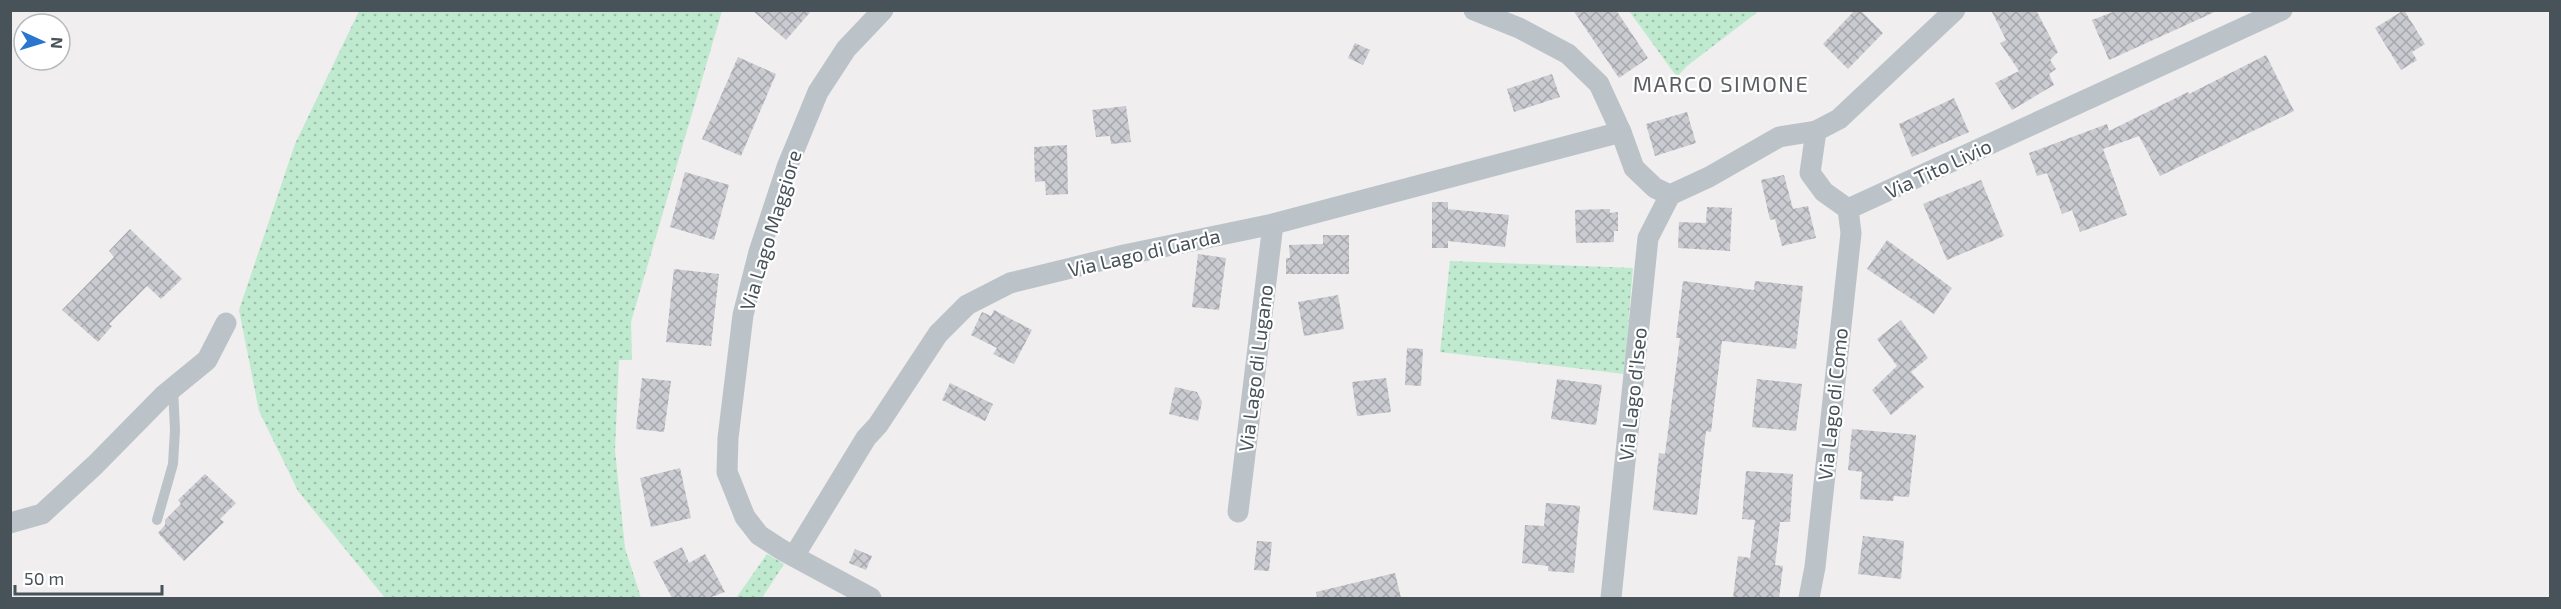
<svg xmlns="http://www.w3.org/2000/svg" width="2561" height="609" font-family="'Exo 2',sans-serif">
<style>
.grass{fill:url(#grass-dots)}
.building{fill:url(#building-cross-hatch)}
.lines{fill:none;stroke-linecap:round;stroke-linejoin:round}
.service{stroke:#bbc3c9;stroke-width:10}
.minor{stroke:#bbc3c9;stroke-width:21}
.labels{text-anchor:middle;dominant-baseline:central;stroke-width:4.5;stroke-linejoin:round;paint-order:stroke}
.street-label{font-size:20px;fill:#485259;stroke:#fff}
.quarter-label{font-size:22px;letter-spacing:1.5px;fill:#5b5e62;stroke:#fff}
</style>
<defs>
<pattern id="grass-dots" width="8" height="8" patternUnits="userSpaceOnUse" patternTransform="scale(1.5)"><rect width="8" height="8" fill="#c0eacf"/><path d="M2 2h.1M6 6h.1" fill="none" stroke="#9ec0ab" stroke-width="1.8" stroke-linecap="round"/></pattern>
<pattern id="building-cross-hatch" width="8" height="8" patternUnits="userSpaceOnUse" patternTransform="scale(1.5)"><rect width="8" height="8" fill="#c9cbd0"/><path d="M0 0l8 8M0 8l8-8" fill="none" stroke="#a5a7ac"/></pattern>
</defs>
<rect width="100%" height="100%" fill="#f0eeee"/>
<g class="grass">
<path d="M 359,11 L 722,11 L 631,322 L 632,360 L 619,360 L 615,450 L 625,548 L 641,598 L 385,598 L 298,491 L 259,411 L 239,310 L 295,144 Z"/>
<path d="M 1629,11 L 1759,11 L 1687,66 L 1677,77 Z"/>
<path d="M 1450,261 L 1633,268 L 1624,374 L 1440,352 Z"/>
<path d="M 767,554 L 784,564 L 762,598 L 736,598 Z"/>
</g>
<g class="building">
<path d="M 752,10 L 812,10 L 786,40 Z"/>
<path d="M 1573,10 L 1616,10 L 1648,58 L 1619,78 Z"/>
<path d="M 1855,10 L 1860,10 L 1883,33 L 1848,69 L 1823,44 Z"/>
<path d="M 1991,10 L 2036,10 L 2058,52 L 2050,60 L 2056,69 L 2049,74 L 2054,85 L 2012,110 L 1995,83 L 2019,71 L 2000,43 L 2006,40 Z"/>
<path d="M 2118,10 L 2219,10 L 2109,60 L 2092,20 Z"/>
<path d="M 2404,10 L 2425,44 L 2412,52 L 2417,60 L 2401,70 L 2375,28 Z"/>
<path d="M 1355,43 L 1370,50 L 1363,65 L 1348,58 Z"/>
<path d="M 2266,55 L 2294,111 L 2160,176 L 2139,136 L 2103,149 L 2127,215 L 2080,232 L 2072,210 L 2062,214 L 2047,173 L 2037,176 L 2029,153 L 2107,124 L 2109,131 L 2188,92 L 2189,94 Z"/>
<path d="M 738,57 L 776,74 L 741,156 L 702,139 Z"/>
<path d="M 1552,74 L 1560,97 L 1514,112 L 1507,89 Z"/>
<path d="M 1954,98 L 1969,132 L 1912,157 L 1899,124 Z"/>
<path d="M 1126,106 L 1131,142 L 1111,144 L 1110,136 L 1096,137 L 1092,110 Z"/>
<path d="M 1687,112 L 1696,143 L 1655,156 L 1646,124 Z"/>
<path d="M 1067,145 L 1068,194 L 1046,195 L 1045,181 L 1035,182 L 1034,147 Z"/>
<path d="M 685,172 L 729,185 L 714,240 L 670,227 Z"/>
<path d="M 1784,175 L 1793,209 L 1808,206 L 1816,238 L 1782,246 L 1775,219 L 1770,220 L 1761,180 Z"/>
<path d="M 1981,180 L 2004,236 L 1947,260 L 1923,204 Z"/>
<path d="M 1432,202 L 1448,202 L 1448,209 L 1509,215 L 1505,247 L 1448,241 L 1448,248 L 1432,248 Z"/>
<path d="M 1707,207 L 1732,208 L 1730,251 L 1678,248 L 1679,222 L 1706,223 Z"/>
<path d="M 1610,209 L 1610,213 L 1618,212 L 1618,231 L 1614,231 L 1614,242 L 1576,243 L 1575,210 Z"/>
<path d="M 130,229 L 182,279 L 161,299 L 147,286 L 109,324 L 112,326 L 98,342 L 62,310 L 114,257 L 109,251 Z"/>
<path d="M 1323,235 L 1349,235 L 1349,274 L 1286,274 L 1286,258 L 1290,258 L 1289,245 L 1323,244 Z"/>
<path d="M 1887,240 L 1952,288 L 1934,314 L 1867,269 Z"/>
<path d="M 1198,254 L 1226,258 L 1219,310 L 1192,307 Z"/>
<path d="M 674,269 L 719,274 L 711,346 L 666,342 Z"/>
<path d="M 1683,281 L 1754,290 L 1755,281 L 1803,286 L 1796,349 L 1722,341 L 1711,432 L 1706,431 L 1697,515 L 1653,510 L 1659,453 L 1665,454 L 1680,338 L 1676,338 Z"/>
<path d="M 1338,295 L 1344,329 L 1304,336 L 1298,302 Z"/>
<path d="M 994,310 L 1032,330 L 1014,364 L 993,354 L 997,348 L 971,335 L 982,312 L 991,316 Z"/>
<path d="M 1901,320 L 1928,358 L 1911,372 L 1924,387 L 1891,415 L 1872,390 L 1897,366 L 1877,339 Z"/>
<path d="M 1407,348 L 1423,349 L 1421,386 L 1405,385 Z"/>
<path d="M 642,378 L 671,381 L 664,432 L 636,429 Z"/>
<path d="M 1386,378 L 1391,412 L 1357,416 L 1352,382 Z"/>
<path d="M 1557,379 L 1602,385 L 1596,425 L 1551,419 Z"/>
<path d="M 1757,379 L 1802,384 L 1796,431 L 1752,427 Z"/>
<path d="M 950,383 L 993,404 L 985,421 L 942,400 Z"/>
<path d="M 1175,387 L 1197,392 L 1202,402 L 1198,421 L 1169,414 Z"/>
<path d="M 1852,429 L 1916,435 L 1909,497 L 1894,496 L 1893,501 L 1860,499 L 1862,472 L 1848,470 Z"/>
<path d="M 680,468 L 691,518 L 651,527 L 640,478 Z"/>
<path d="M 1746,471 L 1793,474 L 1790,522 L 1780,522 L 1775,565 L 1783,566 L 1779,598 L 1733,598 L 1738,556 L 1750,558 L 1755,520 L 1742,519 Z"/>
<path d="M 205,474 L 236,503 L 220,519 L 224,522 L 184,561 L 158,533 L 165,525 L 165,520 L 181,504 L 178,500 Z"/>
<path d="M 1546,503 L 1580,506 L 1574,573 L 1548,571 L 1548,566 L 1522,563 L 1525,525 L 1544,526 Z"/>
<path d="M 1863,536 L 1904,541 L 1901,579 L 1858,574 Z"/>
<path d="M 1257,541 L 1272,542 L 1269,571 L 1254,570 Z"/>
<path d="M 682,547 L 689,563 L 705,554 L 725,592 L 709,598 L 672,598 L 653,562 Z"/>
<path d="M 855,549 L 872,556 L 866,570 L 849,563 Z"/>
<path d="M 1395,573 L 1401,598 L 1317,598 L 1316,592 Z"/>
</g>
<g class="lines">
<path class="service" d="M 157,520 L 173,464 L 175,430 L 173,388"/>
<g class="minor">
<path d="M 1474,10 L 1519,28 L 1568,54 L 1599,84 L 1621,132 L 1634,168 L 1655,188 L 1670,195 L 1709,177 L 1779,137 L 1816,131"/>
<path d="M 1848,209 L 2282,10"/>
<path d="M 1848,209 L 1824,192 L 1810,173 L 1816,131 L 1839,119 L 1955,10"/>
<path d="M 1238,512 L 1273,224"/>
<path d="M 10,523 L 42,514 L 95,465 L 163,396 L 207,360 L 226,323"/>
<path d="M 794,556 L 866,438 L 878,425 L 938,334 L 967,305 L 1010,283 L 1124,255 L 1273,224 L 1621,132"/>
<path d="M 871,598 L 782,550 L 759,535 L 745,517 L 727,472 L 728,438 L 743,315 L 759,252 L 787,167 L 818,92 L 846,49 L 883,10"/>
<path d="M 1611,598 L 1648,238 L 1670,195"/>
<path d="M 1809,598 L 1815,567 L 1851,233 L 1848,209"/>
</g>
</g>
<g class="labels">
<g class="street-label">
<text transform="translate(1938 168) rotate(-25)">Via Tito Livio</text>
<text transform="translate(770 230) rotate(-73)">Via Lago Maggiore</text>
<text transform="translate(1144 252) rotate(-13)">Via Lago di Garda</text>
<text transform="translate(1255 368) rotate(-83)">Via Lago di Lugano</text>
<text transform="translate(1632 394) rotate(-84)">Via Lago d'Iseo</text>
<text transform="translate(1832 404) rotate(-84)">Via Lago di Como</text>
</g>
<g class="quarter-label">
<text x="1721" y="83">MARCO SIMONE</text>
</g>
</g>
<rect width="2561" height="609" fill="none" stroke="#485259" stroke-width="24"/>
<g transform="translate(42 42) rotate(94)"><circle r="28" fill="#ffffff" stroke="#b6babd" stroke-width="1.5"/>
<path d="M0-4.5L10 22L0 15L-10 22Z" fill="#2a76cf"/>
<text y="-9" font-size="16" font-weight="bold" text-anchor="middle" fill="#485259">N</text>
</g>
<path d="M15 585v9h147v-9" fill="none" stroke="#485259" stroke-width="3"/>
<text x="24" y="585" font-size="18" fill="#485259" stroke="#ffffff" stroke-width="4.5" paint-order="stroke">50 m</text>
</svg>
